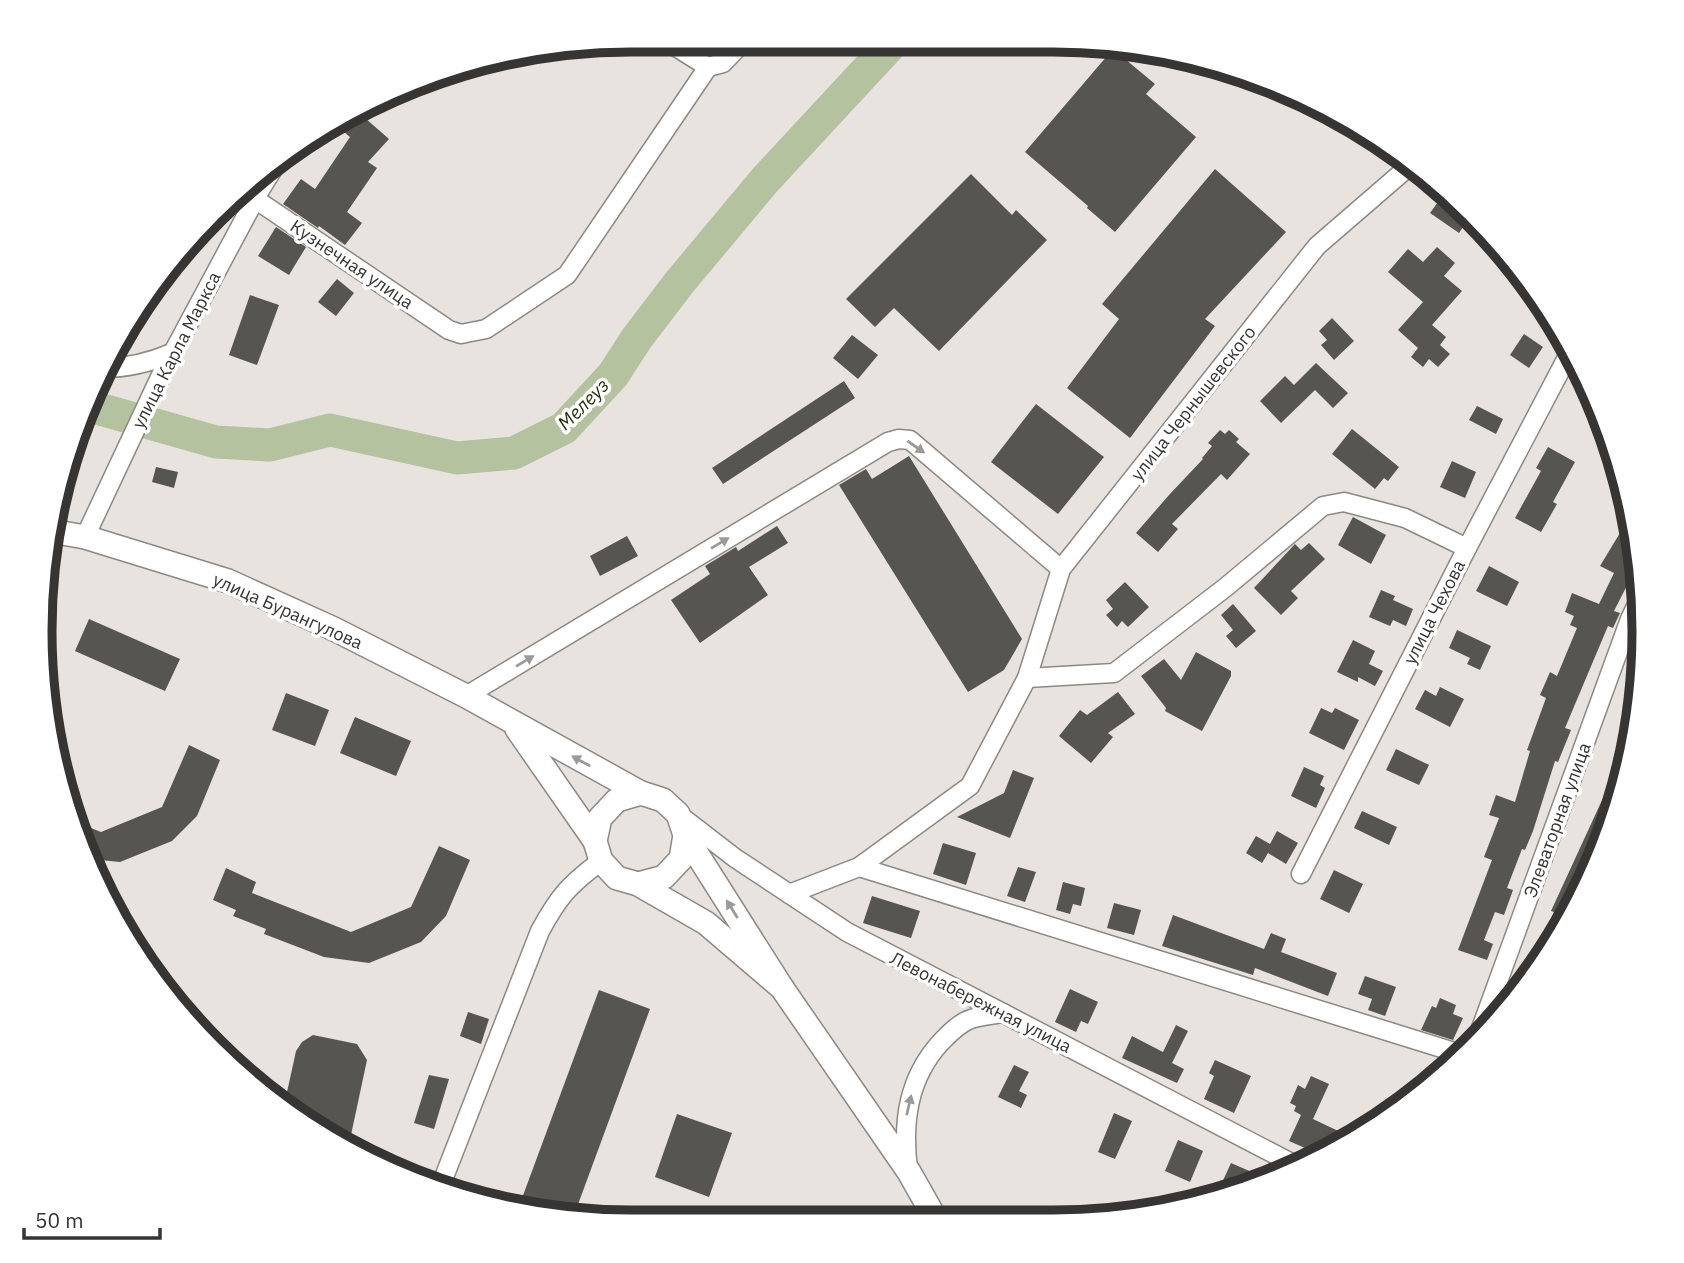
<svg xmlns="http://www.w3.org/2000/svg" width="1684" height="1263" font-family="'IBM Plex Sans',sans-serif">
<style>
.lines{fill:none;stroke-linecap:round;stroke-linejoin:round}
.river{stroke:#b4c2a0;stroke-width:33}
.building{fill:#575550}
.minor-casing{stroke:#8d8884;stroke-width:21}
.major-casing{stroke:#8d8884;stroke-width:26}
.minor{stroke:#fff;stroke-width:18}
.major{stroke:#fff;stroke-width:23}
.oneway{fill:#9b9a99}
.labels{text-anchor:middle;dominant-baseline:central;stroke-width:7;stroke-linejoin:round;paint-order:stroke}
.street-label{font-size:18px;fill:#373533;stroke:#fff}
.water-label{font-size:19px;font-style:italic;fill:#222f07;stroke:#fff}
.rim{fill:none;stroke:#373533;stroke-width:9}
</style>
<rect width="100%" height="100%" fill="#e9e3df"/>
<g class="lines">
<path class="river" d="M 89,406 L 216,442 L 270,445 L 330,430 L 457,458 L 514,453 L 564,428 L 613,375 L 637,338 L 679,283 L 765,180 L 894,41"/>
</g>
<g class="building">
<path d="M 1113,49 L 1155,84 L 1146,94 L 1196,137 L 1115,232 L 1087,208 L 1088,206 L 1025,152 Z"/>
<path d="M 357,111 L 389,139 L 368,162 L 377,168 L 347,212 L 362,223 L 345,245 L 319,226 L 318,228 L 283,204 L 301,179 L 315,189 L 350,137 L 338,127 L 350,114 Z"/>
<path d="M 1215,169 L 1286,232 L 1205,319 L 1215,326 L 1130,438 L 1067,388 L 1119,319 L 1102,304 Z"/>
<path d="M 971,174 L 1012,215 L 1016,210 L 1047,240 L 939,351 L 894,308 L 875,327 L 846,299 Z"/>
<path d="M 1443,195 L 1467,221 L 1459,233 L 1430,213 Z"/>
<path d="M 276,227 L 306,247 L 289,275 L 258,256 Z"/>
<path d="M 1437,247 L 1455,263 L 1444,276 L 1462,291 L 1432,325 L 1446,337 L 1440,345 L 1450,354 L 1438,367 L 1429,359 L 1423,367 L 1411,357 L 1418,348 L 1398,330 L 1423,302 L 1388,272 L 1408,249 L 1423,262 Z"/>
<path d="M 337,279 L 354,293 L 336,316 L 318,302 Z"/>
<path d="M 250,295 L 279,305 L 257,365 L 229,355 Z"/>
<path d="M 1332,318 L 1354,341 L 1334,360 L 1321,345 L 1327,340 L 1319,331 Z"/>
<path d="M 1524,334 L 1543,347 L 1529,368 L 1510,355 Z"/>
<path d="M 852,335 L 878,355 L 858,379 L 833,358 Z"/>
<path d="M 1316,363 L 1348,393 L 1333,408 L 1315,390 L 1281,423 L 1260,401 L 1285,376 L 1294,385 Z"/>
<path d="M 844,381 L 855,398 L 723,484 L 712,468 Z"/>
<path d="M 1036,404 L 1104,457 L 1058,514 L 991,462 Z"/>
<path d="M 1477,406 L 1503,419 L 1496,434 L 1469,420 Z"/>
<path d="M 1352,429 L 1399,467 L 1388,481 L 1384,478 L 1375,489 L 1332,454 Z"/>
<path d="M 1220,430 L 1225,434 L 1229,430 L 1239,439 L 1236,442 L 1250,454 L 1227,480 L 1221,474 L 1172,524 L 1178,529 L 1158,552 L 1136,533 L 1169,495 L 1203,459 L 1202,458 L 1212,446 L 1208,443 Z"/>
<path d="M 1548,447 L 1575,462 L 1553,502 L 1557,504 L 1541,532 L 1515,518 L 1541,471 L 1536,468 Z"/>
<path d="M 909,456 L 1022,639 L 1004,670 L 968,692 L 839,485 L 866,469 L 872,479 Z"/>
<path d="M 1452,461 L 1476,472 L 1465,498 L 1440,487 Z"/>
<path d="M 156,467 L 178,472 L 174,488 L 152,482 Z"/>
<path d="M 1632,513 L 1637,566 L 1614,611 L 1620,613 L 1613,628 L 1608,626 L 1565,728 L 1571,730 L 1558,762 L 1555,761 L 1533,831 L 1525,850 L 1522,849 L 1507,888 L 1513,890 L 1504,915 L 1495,912 L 1484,940 L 1493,944 L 1487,960 L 1458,950 L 1492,860 L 1484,857 L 1499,818 L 1489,815 L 1496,795 L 1515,802 L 1530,751 L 1527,750 L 1546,698 L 1540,695 L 1550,672 L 1557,676 L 1577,628 L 1570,625 L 1574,616 L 1565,612 L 1572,593 L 1599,604 L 1614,573 L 1600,566 Z"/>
<path d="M 1353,517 L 1386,535 L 1371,564 L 1338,545 Z"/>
<path d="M 777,526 L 788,543 L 749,567 L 768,595 L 700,643 L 671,600 L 710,574 L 705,566 L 736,547 L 738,551 Z"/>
<path d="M 627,536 L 638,556 L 600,576 L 590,556 Z"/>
<path d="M 1309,543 L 1325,559 L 1291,591 L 1298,598 L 1281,615 L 1254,588 L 1295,544 L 1301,550 Z"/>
<path d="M 1489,566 L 1519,582 L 1507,606 L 1476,591 Z"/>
<path d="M 1125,582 L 1149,607 L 1128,627 L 1122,621 L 1117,627 L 1106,615 L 1113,609 L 1106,600 Z"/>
<path d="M 1381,590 L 1395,596 L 1393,600 L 1413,609 L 1406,626 L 1393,620 L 1390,626 L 1369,617 Z"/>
<path d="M 1233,604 L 1256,631 L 1236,648 L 1226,636 L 1233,630 L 1221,615 Z"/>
<path d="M 89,619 L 180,659 L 165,691 L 75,651 Z"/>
<path d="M 1457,630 L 1491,646 L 1480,670 L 1467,664 L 1470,658 L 1449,648 Z"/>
<path d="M 1353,640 L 1375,651 L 1369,664 L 1383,671 L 1375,686 L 1358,677 L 1358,682 L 1337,672 Z"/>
<path d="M 1196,652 L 1231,671 L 1231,676 L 1202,731 L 1165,711 L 1166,708 L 1141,676 L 1164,659 L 1181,680 Z"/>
<path d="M 1440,687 L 1464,699 L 1450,727 L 1415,709 L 1425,690 L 1436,696 Z"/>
<path d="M 1118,692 L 1135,714 L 1108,733 L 1113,737 L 1091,763 L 1059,736 L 1080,710 L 1087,715 Z"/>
<path d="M 286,693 L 329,710 L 315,746 L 272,730 Z"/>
<path d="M 1321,708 L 1332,713 L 1335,708 L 1359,720 L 1344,750 L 1309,733 Z"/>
<path d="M 355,717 L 411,741 L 396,776 L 340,753 Z"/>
<path d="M 1631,721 L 1635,723 L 1632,746 L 1599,857 L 1550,949 L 1540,944 L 1554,912 L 1551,911 L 1603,798 L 1617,761 L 1613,759 Z"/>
<path d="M 189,745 L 220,760 L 197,816 L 172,841 L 120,862 L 90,859 L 71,820 L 101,832 L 162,807 Z"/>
<path d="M 1396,749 L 1429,765 L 1419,785 L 1386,770 Z"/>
<path d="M 1304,767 L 1324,776 L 1320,785 L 1325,788 L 1316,808 L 1291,796 Z"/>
<path d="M 1013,770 L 1034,778 L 1010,838 L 957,817 L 1004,793 Z"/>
<path d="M 1362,811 L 1397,827 L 1389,845 L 1354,828 Z"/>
<path d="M 1277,831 L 1298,843 L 1286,864 L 1268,853 L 1262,863 L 1246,853 L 1256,836 L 1270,844 Z"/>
<path d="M 943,843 L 976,853 L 966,885 L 933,874 Z"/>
<path d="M 439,846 L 470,860 L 446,916 L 421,942 L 369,963 L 324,957 L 264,934 L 266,929 L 233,916 L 236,910 L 213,900 L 226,868 L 256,882 L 252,893 L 351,932 L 411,907 Z"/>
<path d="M 1018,867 L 1036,872 L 1025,902 L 1007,896 Z"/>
<path d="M 1334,870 L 1363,884 L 1349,913 L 1320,899 Z"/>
<path d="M 1063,882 L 1085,888 L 1081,906 L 1073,904 L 1070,914 L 1056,910 Z"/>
<path d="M 872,896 L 920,911 L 911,938 L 863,923 Z"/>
<path d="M 1114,903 L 1141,910 L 1134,935 L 1107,928 Z"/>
<path d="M 1173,915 L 1264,949 L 1271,933 L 1286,939 L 1281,952 L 1337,973 L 1328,996 L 1255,968 L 1253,975 L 1162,946 Z"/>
<path d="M 1365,976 L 1396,987 L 1385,1016 L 1368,1010 L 1372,999 L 1358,994 Z"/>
<path d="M 1070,989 L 1098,1002 L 1088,1024 L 1081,1021 L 1076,1032 L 1055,1022 Z"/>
<path d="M 599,990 L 650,1009 L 573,1218 L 555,1218 L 518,1209 Z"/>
<path d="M 1440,998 L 1456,1005 L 1453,1014 L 1463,1018 L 1453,1040 L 1421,1030 L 1432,1006 L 1436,1008 Z"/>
<path d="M 468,1012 L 489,1019 L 481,1044 L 460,1036 Z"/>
<path d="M 1176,1025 L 1188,1031 L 1172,1063 L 1184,1069 L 1177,1083 L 1122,1058 L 1132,1036 L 1163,1052 Z"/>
<path d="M 313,1035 L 357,1044 L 367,1060 L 348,1149 L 336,1143 L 284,1106 L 296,1051 L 302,1042 Z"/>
<path d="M 1215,1060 L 1251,1076 L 1234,1113 L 1204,1099 L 1214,1076 L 1209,1073 Z"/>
<path d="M 1014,1065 L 1029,1072 L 1019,1091 L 1027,1095 L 1021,1108 L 998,1097 Z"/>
<path d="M 429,1075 L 449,1079 L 434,1129 L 414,1123 Z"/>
<path d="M 1311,1076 L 1329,1084 L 1313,1119 L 1353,1138 L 1321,1155 L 1289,1141 L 1301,1115 L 1294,1111 L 1296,1106 L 1290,1103 L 1298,1085 L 1305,1089 Z"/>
<path d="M 1114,1113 L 1132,1121 L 1115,1159 L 1098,1152 Z"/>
<path d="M 677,1114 L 732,1133 L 709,1197 L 655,1177 Z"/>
<path d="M 1178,1140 L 1203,1151 L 1190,1182 L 1165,1171 Z"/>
<path d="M 1231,1163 L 1270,1180 L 1229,1191 L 1220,1187 Z"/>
</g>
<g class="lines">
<defs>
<g id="minor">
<path d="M 665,40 L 708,67"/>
<path d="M 708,67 L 723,63 L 744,41"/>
<path d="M 255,199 L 449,330 L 461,334 L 486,329 L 567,275 L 708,67"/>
<path d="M 102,368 C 128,368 149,363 172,353"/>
<path d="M 85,537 L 162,373 L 260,190 L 275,166"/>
<path d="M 1027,678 L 1114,673 L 1226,587 L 1323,506 L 1344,502 L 1405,518 L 1467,548"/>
<path d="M 466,696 L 888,442 L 899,439 L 910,440 L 1061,569"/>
<path d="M 678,814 L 735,858 L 847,932 L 1299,1167"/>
<path d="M 859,867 L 1464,1055"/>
<path d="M 1301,874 L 1467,548 L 1570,352"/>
<path d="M 789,894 L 859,867 L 970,786 L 1027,678 L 1061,569 L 1317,246 L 1413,163"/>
<path d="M 1476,1042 L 1630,619 L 1640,598"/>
<path d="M 908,1169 C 902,1122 908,1078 941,1042 C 949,1034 959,1023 971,1019 C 981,1016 992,1015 1003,1013"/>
<path d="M 439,1190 L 540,931 C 559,896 569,885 601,861"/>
</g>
<g id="major">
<path d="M 51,531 L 85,537 L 228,581 L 334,629 L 466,696 L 641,793"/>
<path d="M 517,729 L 595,841"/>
<path d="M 685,835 L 782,988 L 909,1172 L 935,1218"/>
<path d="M 638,884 L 664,877 L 681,859 L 685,835 L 678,814 L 663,800 L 641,793 L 617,800 L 600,818 L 595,841 L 601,861 L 617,878 L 638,884 L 706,923 L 782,988"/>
</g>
</defs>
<use href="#minor" class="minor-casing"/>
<use href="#major" class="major-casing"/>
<use href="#minor" class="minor"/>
<use href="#major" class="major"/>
</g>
<defs><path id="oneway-solid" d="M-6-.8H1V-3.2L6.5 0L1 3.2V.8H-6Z" transform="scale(1.75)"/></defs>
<g class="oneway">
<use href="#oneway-solid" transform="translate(916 447) rotate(35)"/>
<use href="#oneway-solid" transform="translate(720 543) rotate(-31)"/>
<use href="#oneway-solid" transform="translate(525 661) rotate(-31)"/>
<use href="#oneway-solid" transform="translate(581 761) rotate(-151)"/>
<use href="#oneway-solid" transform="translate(732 909) rotate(-122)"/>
<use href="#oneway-solid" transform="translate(909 1105) rotate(-77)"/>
</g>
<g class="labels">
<g class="street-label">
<text transform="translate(352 264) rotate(34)">Кузнечная улица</text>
<text transform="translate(176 350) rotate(-63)">улица Карла Маркса</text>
<text transform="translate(1193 403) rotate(-52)">улица Чернышевского</text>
<text transform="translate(288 611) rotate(24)">улица Бурангулова</text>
<text transform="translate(1434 612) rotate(-63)">улица Чехова</text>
<text transform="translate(1557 820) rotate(-70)">Элеваторная улица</text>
<text transform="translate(981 1002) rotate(27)">Левонабережная улица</text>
</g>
<g class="water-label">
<text transform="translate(583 404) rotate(-45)">Мелеуз</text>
</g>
</g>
<path d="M0 0H1684V1263H0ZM631 52H1053A579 579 0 0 1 1632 631V631A579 579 0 0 1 1053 1210H631A579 579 0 0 1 52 631V631A579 579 0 0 1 631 52Z" fill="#fff" fill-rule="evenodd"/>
<path class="rim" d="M631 52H1053A579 579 0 0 1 1632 631V631A579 579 0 0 1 1053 1210H631A579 579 0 0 1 52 631V631A579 579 0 0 1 631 52Z"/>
<path d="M24 1228v10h136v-10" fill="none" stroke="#373533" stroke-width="3.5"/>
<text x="35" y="1228" font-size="21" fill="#373533" stroke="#ffffff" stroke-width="5" paint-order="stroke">50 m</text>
</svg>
